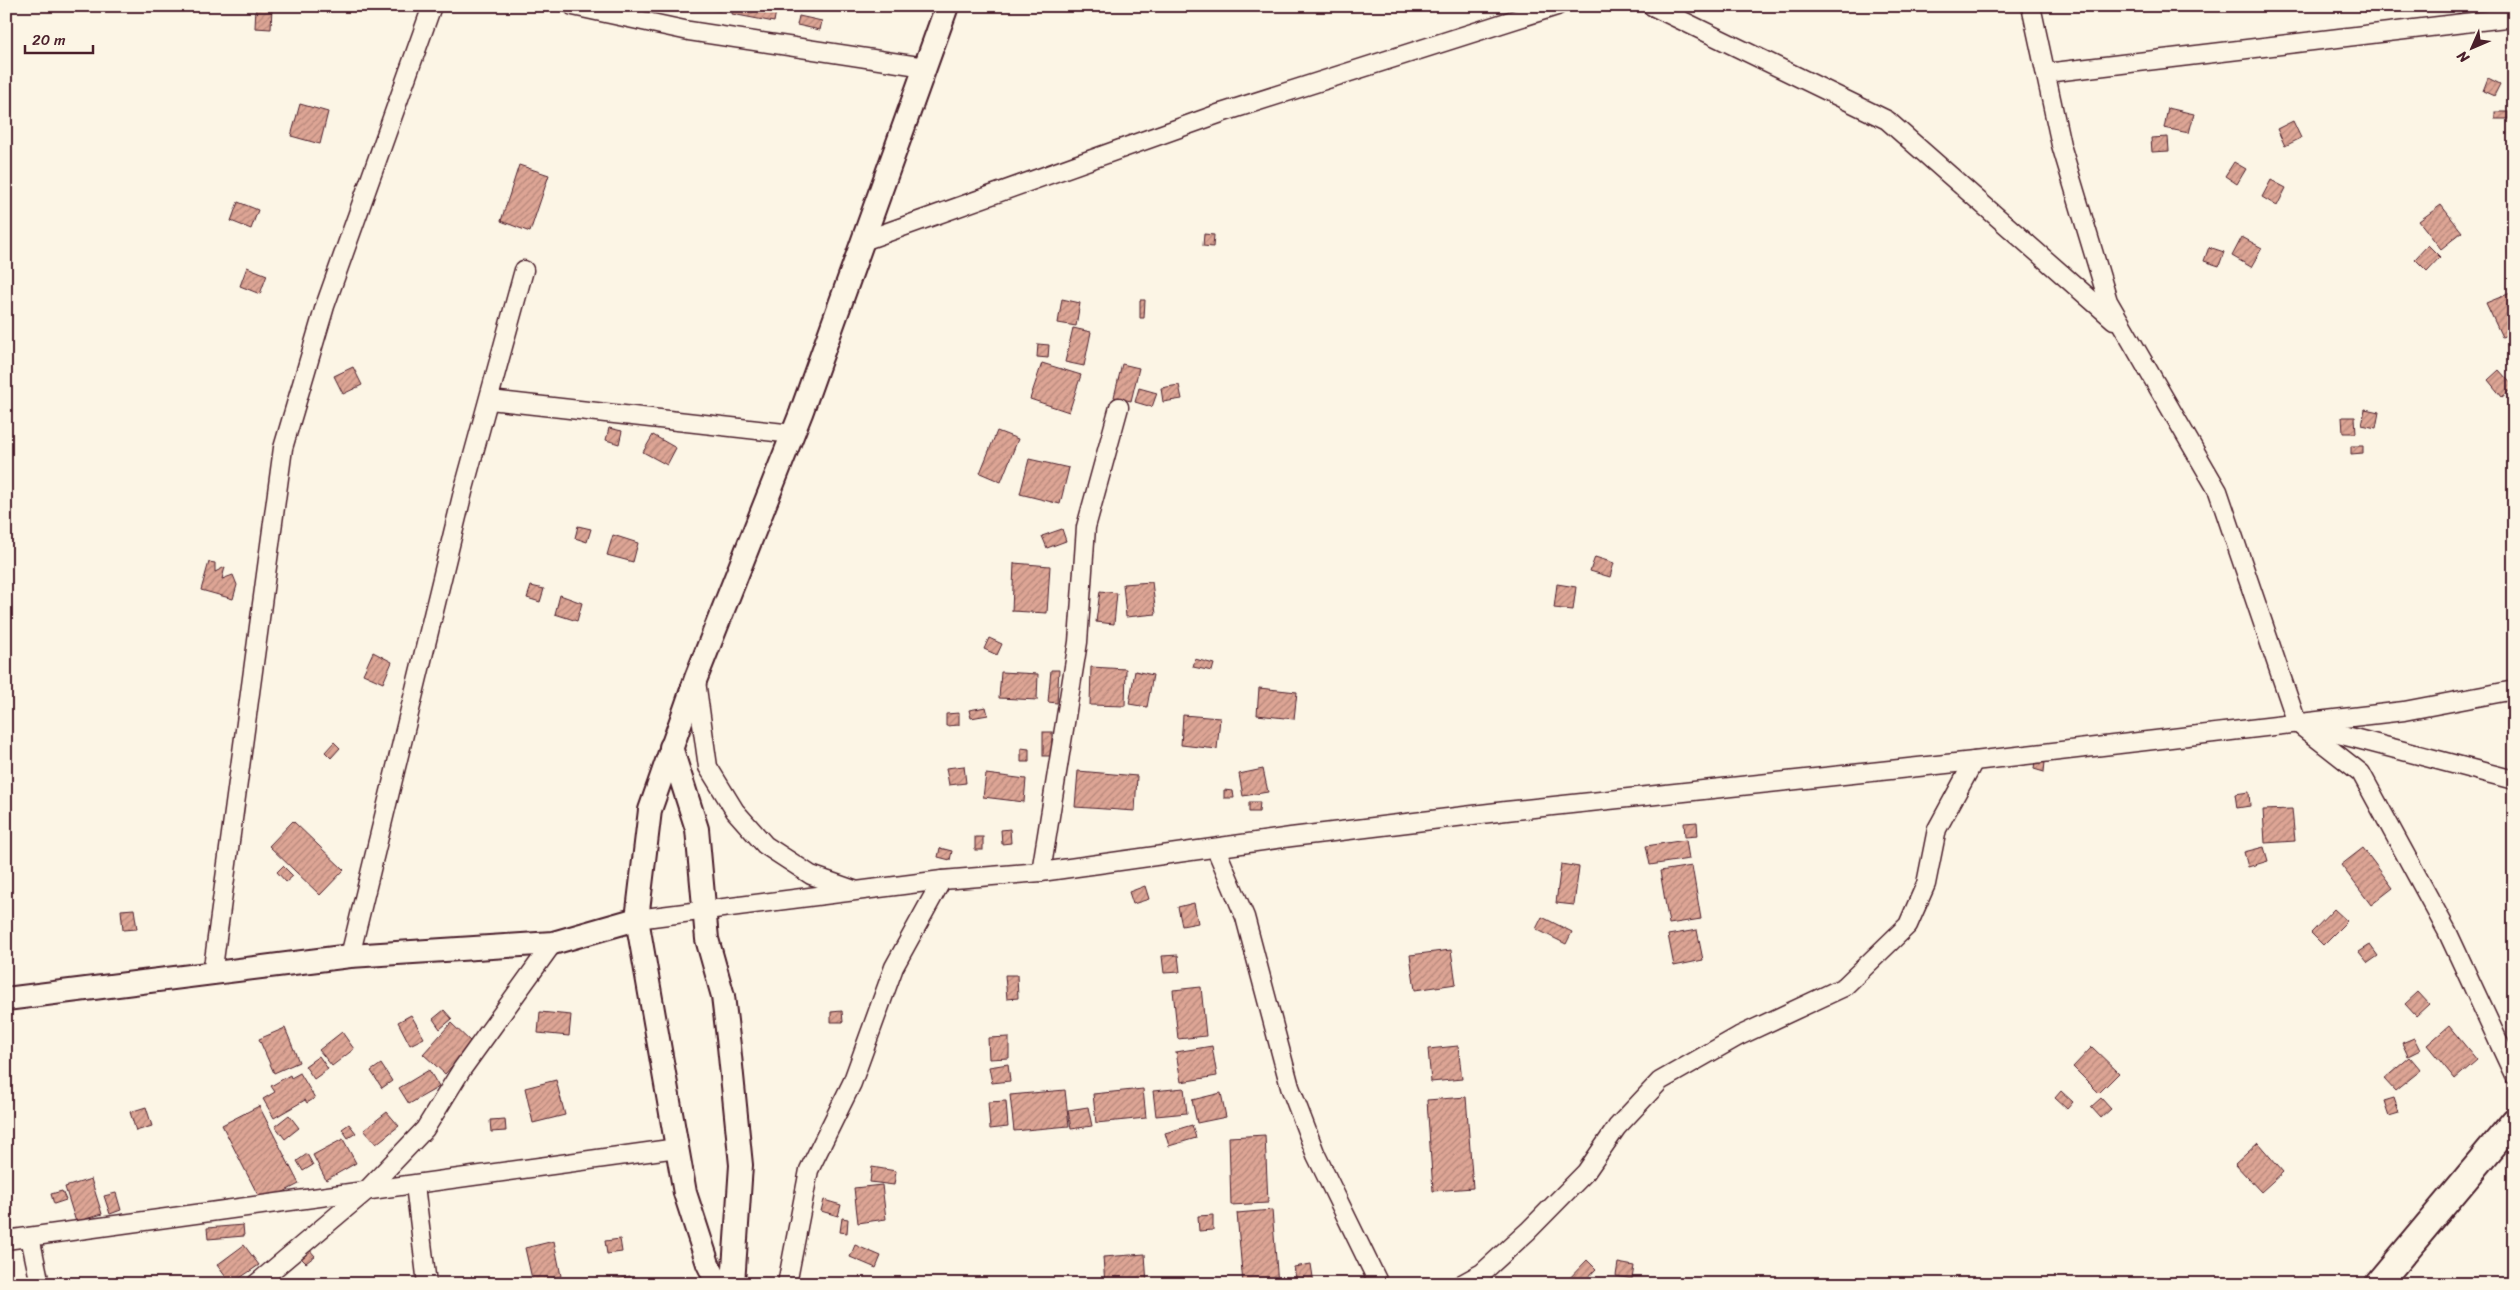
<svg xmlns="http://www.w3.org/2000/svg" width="2520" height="1290" font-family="Sriracha,sans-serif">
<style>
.building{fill:url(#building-hatch);stroke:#4a1f2b}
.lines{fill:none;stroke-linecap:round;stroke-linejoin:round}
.minor-casing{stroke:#4a1f2b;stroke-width:21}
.tertiary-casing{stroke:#4a1f2b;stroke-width:26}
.secondary-casing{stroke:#4a1f2b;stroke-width:29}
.minor{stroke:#fcf5e5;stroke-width:18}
.tertiary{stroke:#fcf5e5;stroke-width:22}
.secondary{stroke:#fcf5e5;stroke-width:25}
</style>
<defs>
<pattern id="building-hatch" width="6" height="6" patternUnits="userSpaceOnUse" patternTransform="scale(1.25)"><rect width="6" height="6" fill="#dda595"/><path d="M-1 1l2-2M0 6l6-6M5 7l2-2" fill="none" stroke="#b5867a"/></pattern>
</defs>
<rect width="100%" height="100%" fill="#fcf5e5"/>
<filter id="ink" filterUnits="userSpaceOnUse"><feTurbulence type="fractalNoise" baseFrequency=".02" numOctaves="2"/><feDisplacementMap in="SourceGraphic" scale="10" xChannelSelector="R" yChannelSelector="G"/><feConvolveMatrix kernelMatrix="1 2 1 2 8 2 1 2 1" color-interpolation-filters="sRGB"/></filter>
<g filter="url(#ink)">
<g class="building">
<path d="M 256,6 L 272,6 L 271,29 L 255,28 Z"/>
<path d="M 692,6 L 720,6 L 720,11 Z"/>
<path d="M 733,6 L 776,11 L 774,22 L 732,14 Z"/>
<path d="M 799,16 L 822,21 L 820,30 L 797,25 Z"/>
<path d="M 2488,78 L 2500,84 L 2494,96 L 2483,91 Z"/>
<path d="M 300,104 L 328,112 L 320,144 L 291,136 Z"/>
<path d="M 2168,108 L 2194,114 L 2189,133 L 2164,128 Z"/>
<rect x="2495" y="112" width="13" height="7"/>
<path d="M 2293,121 L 2301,138 L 2285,146 L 2277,129 Z"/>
<path d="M 2168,137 L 2169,151 L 2152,152 L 2151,138 Z"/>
<path d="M 2234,162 L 2246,169 L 2237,184 L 2225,176 Z"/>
<path d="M 519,165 L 549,175 L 530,232 L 501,221 Z"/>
<path d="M 2271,180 L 2286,188 L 2277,206 L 2262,197 Z"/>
<path d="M 238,202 L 258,210 L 251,229 L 231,221 Z"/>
<path d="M 2441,205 L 2462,232 L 2441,249 L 2419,221 Z"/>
<path d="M 1204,234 L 1214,235 L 1213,247 L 1203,246 Z"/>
<path d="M 2242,237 L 2262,248 L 2251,267 L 2232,256 Z"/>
<path d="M 2428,245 L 2440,257 L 2427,271 L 2415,259 Z"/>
<path d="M 2209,247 L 2224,252 L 2219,266 L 2204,261 Z"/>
<path d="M 247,267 L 267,275 L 260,294 L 240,286 Z"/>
<path d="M 2513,292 L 2514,332 L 2502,337 L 2486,303 Z"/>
<path d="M 1062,299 L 1080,303 L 1076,326 L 1058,323 Z"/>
<path d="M 1140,300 L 1145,300 L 1144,318 L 1140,318 Z"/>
<path d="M 1073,328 L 1091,332 L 1084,366 L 1065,362 Z"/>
<path d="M 1038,344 L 1049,345 L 1048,358 L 1037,357 Z"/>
<path d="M 1042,363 L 1081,375 L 1069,412 L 1030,399 Z"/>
<path d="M 1122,364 L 1139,368 L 1131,401 L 1114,397 Z"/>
<path d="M 353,367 L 362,385 L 343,394 L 334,376 Z"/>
<path d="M 2499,370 L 2514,387 L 2502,397 L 2488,380 Z"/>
<path d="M 1179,385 L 1182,399 L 1163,402 L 1161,388 Z"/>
<path d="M 1139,388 L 1157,393 L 1152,407 L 1135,402 Z"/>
<path d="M 2365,409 L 2379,412 L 2376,428 L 2362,425 Z"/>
<path d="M 2342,417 L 2355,417 L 2356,433 L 2343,433 Z"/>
<path d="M 609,428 L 622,431 L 619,444 L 606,440 Z"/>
<path d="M 997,431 L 1018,439 L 1001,482 L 980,473 Z"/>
<path d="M 653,435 L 676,448 L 667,465 L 643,452 Z"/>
<path d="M 2351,446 L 2363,446 L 2363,453 L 2351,454 Z"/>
<path d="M 1029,459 L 1069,468 L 1060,504 L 1020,494 Z"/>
<path d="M 578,526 L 591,529 L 587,542 L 575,538 Z"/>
<path d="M 1062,529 L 1066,541 L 1047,548 L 1042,536 Z"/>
<path d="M 613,535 L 638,543 L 633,562 L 607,555 Z"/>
<path d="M 1595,557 L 1614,563 L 1610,577 L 1590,571 Z"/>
<path d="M 209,562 L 215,563 L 215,572 L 225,567 L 222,579 L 233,575 L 237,585 L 233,599 L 201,590 Z"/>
<path d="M 1014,563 L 1050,566 L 1047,613 L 1012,611 Z"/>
<path d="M 1152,582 L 1156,614 L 1126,617 L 1123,584 Z"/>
<path d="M 1557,584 L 1576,587 L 1573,610 L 1554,608 Z"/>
<path d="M 531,586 L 544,589 L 540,602 L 527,598 Z"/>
<path d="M 1100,591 L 1117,593 L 1114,624 L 1096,622 Z"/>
<path d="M 560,595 L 582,603 L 577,621 L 555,614 Z"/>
<path d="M 989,638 L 1002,644 L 997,655 L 984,649 Z"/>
<path d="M 373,652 L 392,662 L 383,683 L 363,674 Z"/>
<path d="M 1195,659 L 1214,664 L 1212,671 L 1193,667 Z"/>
<path d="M 1091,667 L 1126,669 L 1125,706 L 1090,705 Z"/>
<path d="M 1051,670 L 1059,670 L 1057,703 L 1048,702 Z"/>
<path d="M 1135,671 L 1153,675 L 1147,707 L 1129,704 Z"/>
<path d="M 1001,672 L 1038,674 L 1037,700 L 999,698 Z"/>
<path d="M 1259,688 L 1297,692 L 1294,719 L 1257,715 Z"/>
<path d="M 986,707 L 988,715 L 971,718 L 969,710 Z"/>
<path d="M 959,713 L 959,725 L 946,726 L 946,714 Z"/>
<path d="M 1183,715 L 1220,718 L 1217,749 L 1181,745 Z"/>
<rect x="1043" y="732" width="9" height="24"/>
<path d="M 334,742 L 340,748 L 331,758 L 325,752 Z"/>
<path d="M 1021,748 L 1029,749 L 1029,762 L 1021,762 Z"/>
<path d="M 2035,760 L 2045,762 L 2044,772 L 2034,769 Z"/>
<path d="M 964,766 L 966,783 L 949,785 L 946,768 Z"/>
<path d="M 1263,769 L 1268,792 L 1243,796 L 1239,774 Z"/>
<path d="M 1078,771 L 1137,776 L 1135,811 L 1075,807 Z"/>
<path d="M 986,774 L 1026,779 L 1024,802 L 983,797 Z"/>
<path d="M 1224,790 L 1233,791 L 1234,798 L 1224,798 Z"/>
<path d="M 2249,792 L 2250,806 L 2237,808 L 2235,794 Z"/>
<path d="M 1249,802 L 1260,802 L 1259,812 L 1249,812 Z"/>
<path d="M 2292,809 L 2295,841 L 2265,843 L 2263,810 Z"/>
<path d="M 293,821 L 344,870 L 320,895 L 269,846 Z"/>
<path d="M 1697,822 L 1698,836 L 1685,837 L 1684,823 Z"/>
<path d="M 1010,829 L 1011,843 L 1002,844 L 1001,830 Z"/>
<rect x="975" y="837" width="8" height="13"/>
<path d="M 1686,840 L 1689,859 L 1650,865 L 1646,846 Z"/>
<path d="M 2264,847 L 2268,861 L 2248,867 L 2244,852 Z"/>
<path d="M 940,848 L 952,851 L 950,860 L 938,857 Z"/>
<path d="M 2363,848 L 2393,888 L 2371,905 L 2341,865 Z"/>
<path d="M 1561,864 L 1579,867 L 1574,905 L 1556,903 Z"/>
<path d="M 283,866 L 293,876 L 286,882 L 277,872 Z"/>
<path d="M 1692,866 L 1701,919 L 1669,924 L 1660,871 Z"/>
<path d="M 1145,886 L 1149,899 L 1133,904 L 1129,892 Z"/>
<path d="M 1194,903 L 1198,923 L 1182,926 L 1178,907 Z"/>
<path d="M 134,909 L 137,929 L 123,930 L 121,910 Z"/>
<path d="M 2334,909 L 2347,921 L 2323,945 L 2311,933 Z"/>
<path d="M 1542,917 L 1572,932 L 1566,944 L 1536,929 Z"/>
<path d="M 1697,930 L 1703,960 L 1674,966 L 1668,935 Z"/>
<path d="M 2370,945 L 2378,956 L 2368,963 L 2359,952 Z"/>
<path d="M 1451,950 L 1456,984 L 1415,990 L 1410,955 Z"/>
<path d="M 1178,955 L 1180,972 L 1164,973 L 1162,956 Z"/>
<path d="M 1005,975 L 1017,975 L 1018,998 L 1007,999 Z"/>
<path d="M 1201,987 L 1206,1036 L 1178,1039 L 1173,990 Z"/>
<path d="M 2418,992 L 2429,1004 L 2416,1016 L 2405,1004 Z"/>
<path d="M 444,1010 L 452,1019 L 440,1029 L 433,1019 Z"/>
<path d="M 842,1011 L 843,1022 L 831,1022 L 831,1012 Z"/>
<path d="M 540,1012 L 571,1015 L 569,1036 L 538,1033 Z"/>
<path d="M 411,1015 L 424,1038 L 410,1045 L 398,1022 Z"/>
<path d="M 451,1023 L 472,1043 L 445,1074 L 423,1054 Z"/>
<path d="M 2449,1026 L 2477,1060 L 2455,1079 L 2427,1045 Z"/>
<path d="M 285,1028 L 299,1062 L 274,1073 L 259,1039 Z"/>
<path d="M 342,1032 L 354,1049 L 332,1066 L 319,1050 Z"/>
<path d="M 1009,1037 L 1009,1058 L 989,1059 L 988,1038 Z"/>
<path d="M 2414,1038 L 2420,1050 L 2408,1056 L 2402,1043 Z"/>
<path d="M 1212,1046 L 1217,1076 L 1181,1082 L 1176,1052 Z"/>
<path d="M 1458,1046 L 1462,1079 L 1431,1082 L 1428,1049 Z"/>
<path d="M 2092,1047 L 2119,1073 L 2099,1093 L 2073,1067 Z"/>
<path d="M 319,1056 L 328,1069 L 314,1079 L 305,1066 Z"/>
<path d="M 2410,1057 L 2421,1070 L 2395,1091 L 2384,1079 Z"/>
<path d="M 381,1064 L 392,1081 L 382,1088 L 371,1071 Z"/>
<path d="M 1008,1064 L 1010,1081 L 992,1083 L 989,1067 Z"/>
<path d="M 429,1070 L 439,1087 L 409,1104 L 399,1088 Z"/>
<path d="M 300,1073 L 315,1098 L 307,1103 L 305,1100 L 274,1118 L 263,1099 L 275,1092 L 271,1086 L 290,1075 L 291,1078 Z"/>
<path d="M 556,1080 L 565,1115 L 533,1123 L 525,1088 Z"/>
<path d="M 1184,1088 L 1187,1113 L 1156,1116 L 1153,1091 Z"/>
<path d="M 1143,1089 L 1146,1118 L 1096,1123 L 1093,1094 Z"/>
<path d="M 1065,1090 L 1069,1126 L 1014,1131 L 1010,1095 Z"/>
<path d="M 2061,1091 L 2073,1102 L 2067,1109 L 2055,1098 Z"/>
<path d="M 1221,1093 L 1226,1117 L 1197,1123 L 1192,1100 Z"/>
<path d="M 1466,1097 L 1473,1188 L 1433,1191 L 1427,1100 Z"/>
<path d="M 2101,1098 L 2111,1109 L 2101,1118 L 2091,1107 Z"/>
<path d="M 2394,1098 L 2399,1113 L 2389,1116 L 2384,1101 Z"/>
<path d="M 1006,1101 L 1008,1127 L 990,1129 L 988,1102 Z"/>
<path d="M 259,1106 L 299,1184 L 262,1203 L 222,1125 Z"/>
<path d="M 146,1107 L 152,1126 L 136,1131 L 130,1112 Z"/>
<path d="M 1088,1107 L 1092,1126 L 1071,1129 L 1068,1110 Z"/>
<path d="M 387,1112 L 399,1126 L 376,1144 L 364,1130 Z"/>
<path d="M 289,1115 L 299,1128 L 285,1139 L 275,1126 Z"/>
<path d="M 505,1119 L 506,1131 L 491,1132 L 490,1120 Z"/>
<path d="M 349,1124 L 356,1133 L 348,1138 L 342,1129 Z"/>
<path d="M 1192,1125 L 1196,1138 L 1169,1146 L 1165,1133 Z"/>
<path d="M 1265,1135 L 1268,1203 L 1231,1205 L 1229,1137 Z"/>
<path d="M 343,1139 L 356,1163 L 326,1180 L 313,1155 Z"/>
<path d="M 2258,1143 L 2283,1172 L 2261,1192 L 2235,1164 Z"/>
<path d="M 307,1154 L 313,1165 L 303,1171 L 297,1161 Z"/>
<path d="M 872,1167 L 896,1171 L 894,1185 L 870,1182 Z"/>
<path d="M 91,1179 L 102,1214 L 76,1222 L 65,1187 Z"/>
<path d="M 882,1185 L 886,1219 L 858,1223 L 854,1188 Z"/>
<path d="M 62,1191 L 66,1200 L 54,1204 L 51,1194 Z"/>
<path d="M 116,1193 L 121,1210 L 110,1214 L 104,1196 Z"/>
<path d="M 824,1200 L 841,1205 L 838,1216 L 821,1211 Z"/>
<path d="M 1272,1210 L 1278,1284 L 1243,1284 L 1237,1213 Z"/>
<path d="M 1213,1215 L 1213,1230 L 1199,1231 L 1198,1216 Z"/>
<path d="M 842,1218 L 848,1219 L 847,1233 L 840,1232 Z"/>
<path d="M 243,1225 L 244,1236 L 208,1239 L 207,1228 Z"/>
<path d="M 620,1239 L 622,1252 L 607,1254 L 605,1241 Z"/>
<path d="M 554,1241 L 561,1276 L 533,1283 L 525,1248 Z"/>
<path d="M 244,1245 L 259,1265 L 231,1284 L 217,1265 Z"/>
<path d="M 855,1245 L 881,1256 L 876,1268 L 850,1257 Z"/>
<path d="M 308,1248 L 315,1256 L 306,1263 L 299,1256 Z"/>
<path d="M 1145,1254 L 1147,1284 L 1105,1284 L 1103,1257 Z"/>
<path d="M 1587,1260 L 1596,1269 L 1582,1284 L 1564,1284 Z"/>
<path d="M 1618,1263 L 1634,1266 L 1632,1279 L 1616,1276 Z"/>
<path d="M 1311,1264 L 1314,1284 L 1297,1284 L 1294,1267 Z"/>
<path d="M 630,1276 L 631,1284 L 596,1284 Z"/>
</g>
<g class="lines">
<defs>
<g id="minor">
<path d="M 573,6 L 689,31 L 925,67"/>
<path d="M 1652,6 L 1887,120 L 2114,320"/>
<path d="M 2031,6 L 2061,145 L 2108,301 L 2218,491 L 2297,723 L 2361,773 L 2447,931 L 2514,1075"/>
<path d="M 2046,73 L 2514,17"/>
<path d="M 863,241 L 1221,113 L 1557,6"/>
<path d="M 490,400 L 793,434"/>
<path d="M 696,681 L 708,767 L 735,811 L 765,845 L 811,875 L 854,890"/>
<path d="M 2308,726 L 2514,780"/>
<path d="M 1216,849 L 1245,917 L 1290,1087 L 1316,1155 L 1379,1284"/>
<path d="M 1041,872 L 1078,642 L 1086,527 L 1119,407"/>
<path d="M 637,919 L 942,880 L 1041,872 L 1291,837 L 1506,811 L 1974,761 L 2404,711 L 2514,690"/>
<path d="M 350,956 L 463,492 L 524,270"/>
<path d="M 212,975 L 283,448 L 325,306 L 432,6"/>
<path d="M 415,1185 L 427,1284"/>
<path d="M 30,1237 L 40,1284"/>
<path d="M 6,1240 L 677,1148"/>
<path d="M 256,1284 L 365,1192 L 425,1129 L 462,1069 L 553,943"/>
<path d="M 787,1284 L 809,1170 L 852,1083 L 894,967 L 942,880"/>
<path d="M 1462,1284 L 1482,1273 L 1528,1231 L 1586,1172 L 1617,1127 L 1660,1081 L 1739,1036 L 1844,987 L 1908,925 L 1926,884 L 1937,829 L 1974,761"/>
</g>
<g id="tertiary">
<path d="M 671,747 L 697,829 L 707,939 L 723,996 L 729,1046 L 741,1165 L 733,1284"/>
<path d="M 6,999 L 350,956 L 553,943 L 637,919"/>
<path d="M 718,1284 L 708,1264 L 685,1193 L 637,919 L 650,810 L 696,678 L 801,413 L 947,6"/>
</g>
<path id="secondary" d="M 2378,1284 L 2514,1121"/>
</defs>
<use href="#minor" class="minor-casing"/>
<use href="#tertiary" class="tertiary-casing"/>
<use href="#secondary" class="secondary-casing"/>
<use href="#minor" class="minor"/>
<use href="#tertiary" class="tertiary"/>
<use href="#secondary" class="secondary"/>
</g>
</g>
<rect width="2520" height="1290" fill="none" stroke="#fcf5e5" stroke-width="25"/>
<rect x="12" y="12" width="2495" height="1265" fill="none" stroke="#4a1f2b" stroke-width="2" filter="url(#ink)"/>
<g transform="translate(2472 48) rotate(225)" stroke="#fcf5e5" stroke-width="4" paint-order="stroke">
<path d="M0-4L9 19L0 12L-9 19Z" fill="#4a1f2b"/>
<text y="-8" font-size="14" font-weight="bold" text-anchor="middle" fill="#4a1f2b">N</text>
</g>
<path d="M25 45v8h68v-8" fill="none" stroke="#4a1f2b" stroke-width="2.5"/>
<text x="32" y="45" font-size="15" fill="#4a1f2b" stroke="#fcf5e5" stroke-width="4" paint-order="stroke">20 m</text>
</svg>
